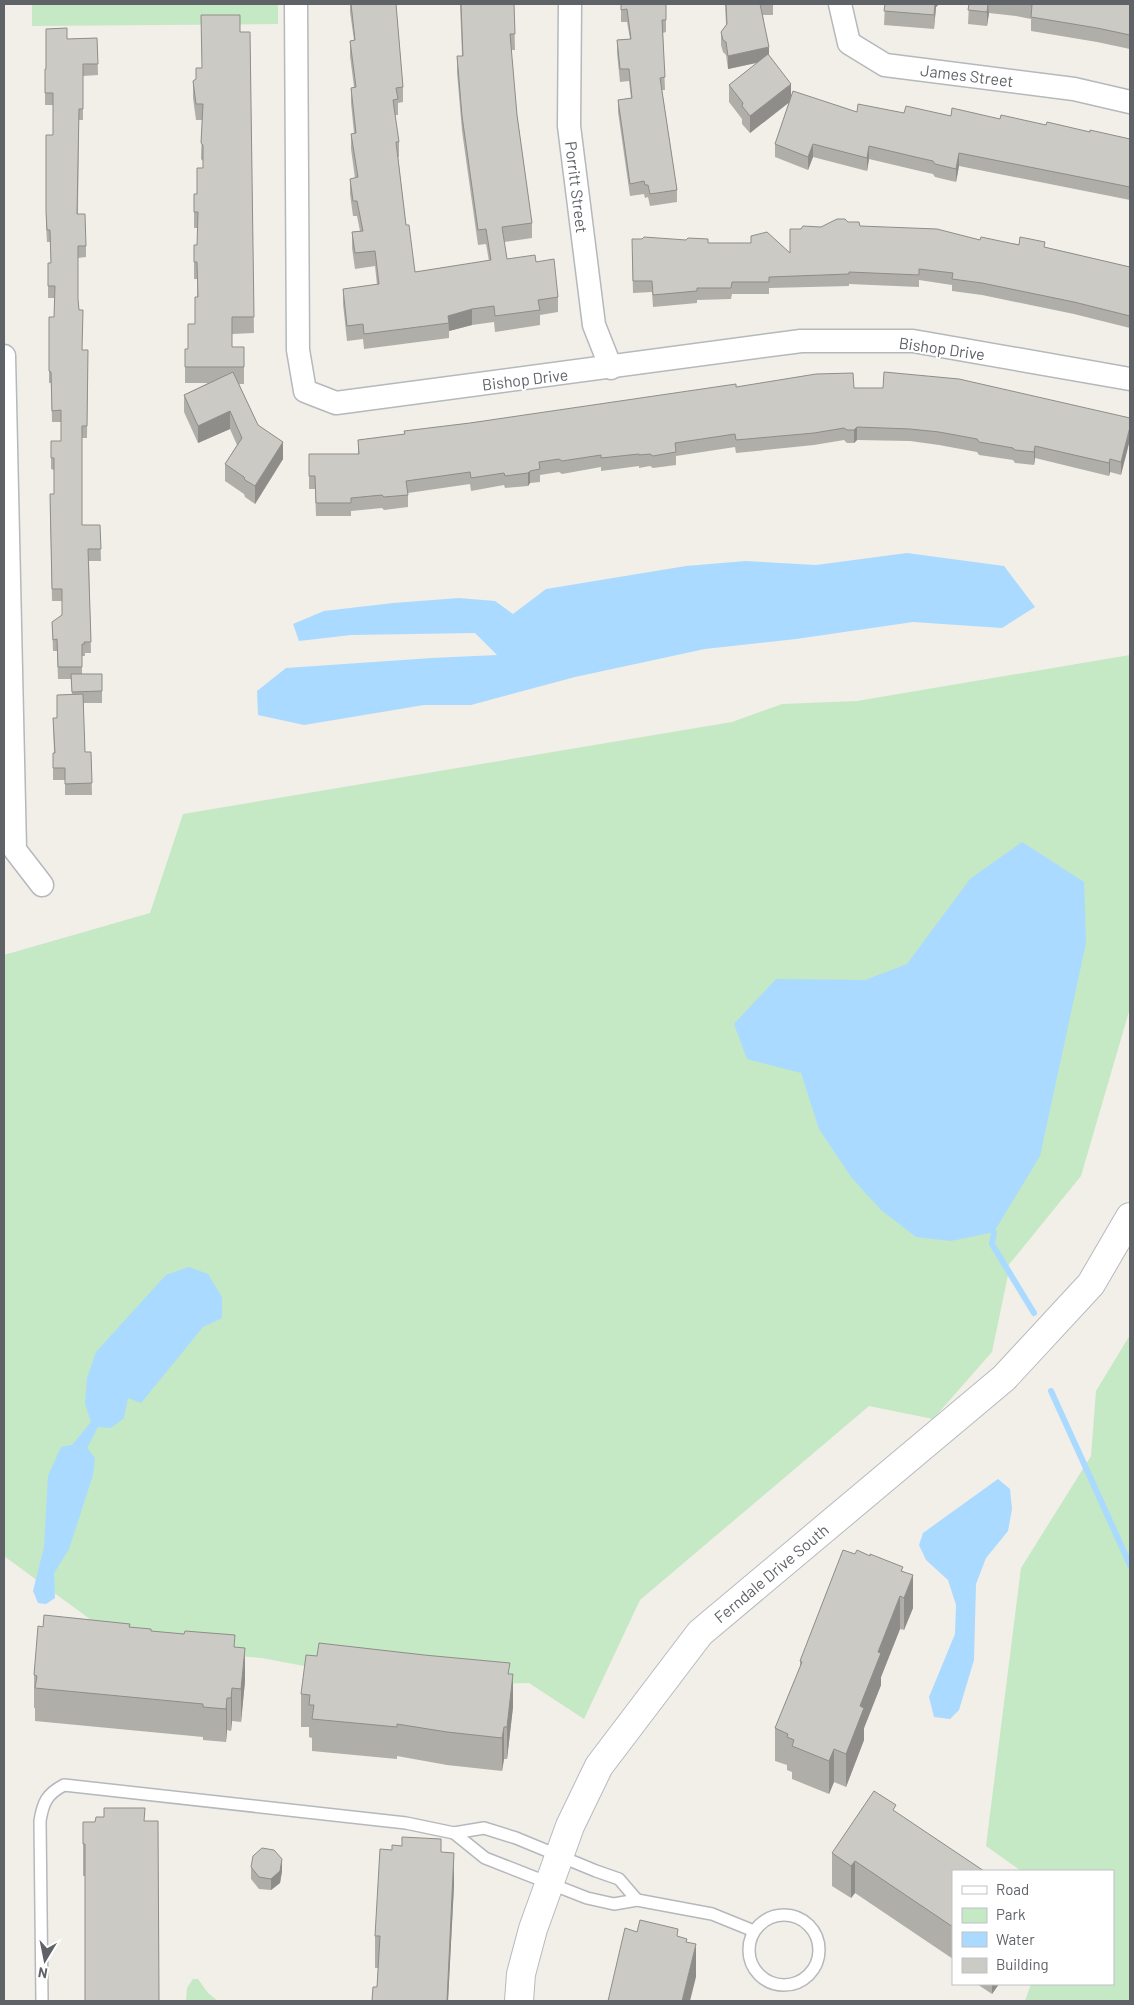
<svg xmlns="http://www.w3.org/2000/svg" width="1134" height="2005" font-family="Barlow,sans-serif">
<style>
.green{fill:#c5e8c5}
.water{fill:#aadaff}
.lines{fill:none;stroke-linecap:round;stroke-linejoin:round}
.stream{stroke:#aadaff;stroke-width:6}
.lane-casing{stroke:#b5b8bc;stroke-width:14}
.street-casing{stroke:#b5b8bc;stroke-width:25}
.secondary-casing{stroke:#b6babf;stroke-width:30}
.lane{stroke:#fff;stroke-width:11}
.street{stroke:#fff;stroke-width:22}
.secondary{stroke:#fff;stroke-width:28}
.wall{fill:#afaea9}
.shaded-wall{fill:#8f8d8a}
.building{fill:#cccac5;stroke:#8f8d8a}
.labels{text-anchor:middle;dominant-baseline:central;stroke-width:4;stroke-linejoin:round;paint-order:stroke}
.street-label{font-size:16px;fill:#5f6368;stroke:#fff}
</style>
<rect width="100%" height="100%" fill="#f1efe8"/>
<g class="green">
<path d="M 32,4 L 278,4 L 278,24 L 32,26 Z"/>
<path d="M 1130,655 L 1130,1008 L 1081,1176 L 1007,1267 L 1009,1270 L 992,1352 L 933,1419 L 869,1406 L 640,1600 L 584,1719 L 529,1683 L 409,1686 L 262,1658 L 128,1647 L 4,1556 L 4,955 L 150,913 L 183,814 L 732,722 L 782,704 L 857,701 Z"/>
<path d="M 1130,1335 L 1130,2001 L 1025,2001 L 1031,1984 L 1113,1984 L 1113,1871 L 1021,1871 L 986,1846 L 1021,1568 L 1091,1456 L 1096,1391 Z"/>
<path d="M 193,1979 L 198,1979 L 208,1993 L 218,2001 L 186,2001 L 187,1988 Z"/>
</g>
<g class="water">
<path d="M 907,553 L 1004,566 L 1035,607 L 1002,628 L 913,622 L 796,639 L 705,649 L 575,677 L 471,705 L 424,705 L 304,725 L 258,715 L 257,691 L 286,668 L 432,658 L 497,655 L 475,633 L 351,635 L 299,641 L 293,624 L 324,611 L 393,603 L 459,598 L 495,601 L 513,614 L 546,589 L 686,566 L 746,561 L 816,565 Z"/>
<path d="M 1022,842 L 1084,882 L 1086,943 L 1040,1156 L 994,1232 L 951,1241 L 916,1237 L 881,1210 L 851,1177 L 819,1129 L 801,1073 L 747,1059 L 734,1024 L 776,979 L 865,980 L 907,964 L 970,879 Z"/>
<path d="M 189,1267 L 208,1274 L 222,1297 L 222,1318 L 203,1327 L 141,1403 L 128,1398 L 124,1418 L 111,1428 L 98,1427 L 87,1448 L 95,1458 L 93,1475 L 69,1549 L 54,1573 L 55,1598 L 46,1604 L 38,1603 L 33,1591 L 44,1547 L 48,1476 L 61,1447 L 72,1445 L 91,1422 L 85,1404 L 87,1378 L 96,1352 L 166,1275 Z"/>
<path d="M 998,1479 L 1010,1489 L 1012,1509 L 1008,1531 L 986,1558 L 976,1584 L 974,1660 L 959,1710 L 950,1719 L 934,1717 L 929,1697 L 955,1634 L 956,1605 L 948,1580 L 926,1560 L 919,1545 L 923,1533 Z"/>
</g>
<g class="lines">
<g class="stream">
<path d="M 994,1232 L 992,1244 L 1034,1313"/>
<path d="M 1051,1391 L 1130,1565"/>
</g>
<defs>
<g id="lane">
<path d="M 454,1833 L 485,1858 L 587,1898 L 614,1904 L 637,1900 L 712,1914 L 754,1931"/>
<circle cx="784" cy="1950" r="35"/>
<path d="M 42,2001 L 40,1821 C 43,1802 47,1794 64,1785 L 406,1823 L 454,1833 L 484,1828 L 516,1838 L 596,1871 L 619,1879 L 637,1900"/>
</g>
<g id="street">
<path d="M 296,4 L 298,350 L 305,391 L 336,403 L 801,341 L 913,341 L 1130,379"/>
<path d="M 570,4 L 569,126 L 594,325 L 611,368"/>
<path d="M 840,4 L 849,43 L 885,65 L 1074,89 L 1130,102"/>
<path d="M 4,356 L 15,850 L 42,885"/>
</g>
<path id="secondary" d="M 519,2001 L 521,1974 L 533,1929 L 570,1826 L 599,1766 L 700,1633 L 1004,1378 L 1091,1284 L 1130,1217"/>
</defs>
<use href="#lane" class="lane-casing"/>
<use href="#street" class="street-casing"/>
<use href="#secondary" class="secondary-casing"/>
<use href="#lane" class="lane"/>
<use href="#street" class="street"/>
<use href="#secondary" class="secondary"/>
</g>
<g class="wall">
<path d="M 350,4 L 396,4 L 403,87 L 403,102 L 398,103 L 398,115 L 395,115 L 399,142 L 399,157 L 398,157 L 406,225 L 415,272 L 489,261 L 486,244 L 478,245 L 462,131 L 457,72 L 457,56 L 462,56 L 460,4 L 514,4 L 515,50 L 511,50 L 517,115 L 532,223 L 532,238 L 504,242 L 507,259 L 536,262 L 558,297 L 558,312 L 540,315 L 540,325 L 495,332 L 494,322 L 472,325 L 449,331 L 449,338 L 364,349 L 363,339 L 347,341 L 343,304 L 343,289 L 377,285 L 375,266 L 355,269 L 352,248 L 352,232 L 360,231 L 357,216 L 353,216 L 350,194 L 350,179 L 355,178 L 351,149 L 351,134 L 354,133 L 351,103 L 351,88 L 354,87 L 350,56 L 350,41 L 354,40 L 350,12 Z"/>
<path d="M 621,4 L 666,4 L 666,32 L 663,33 L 665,90 L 662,90 L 677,190 L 677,202 L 650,206 L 648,197 L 645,198 L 644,194 L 630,196 L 618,112 L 618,100 L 631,98 L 629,81 L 620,82 L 617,53 L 617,40 L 630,39 L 627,22 L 621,22 Z"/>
<path d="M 725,4 L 773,4 L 773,15 L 763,15 L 769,55 L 791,98 L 857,112 L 904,113 L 1000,119 L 1090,132 L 1130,139 L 1130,200 L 959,166 L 956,182 L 935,177 L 933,174 L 924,172 L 869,159 L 867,171 L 813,157 L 808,170 L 775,157 L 775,144 L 789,102 L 750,133 L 742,124 L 742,119 L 729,102 L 729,85 L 757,63 L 728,69 L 726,55 L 723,52 L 721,45 L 721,32 L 726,25 Z"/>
<path d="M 885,4 L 939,4 L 936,7 L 934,29 L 884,25 Z"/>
<path d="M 969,4 L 1130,4 L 1130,49 L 1097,42 L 1031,31 L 1031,19 L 1016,16 L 989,13 L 987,26 L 968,24 Z"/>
<path d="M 240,32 L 250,32 L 254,333 L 232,334 L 232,347 L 244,347 L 244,384 L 239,384 L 258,425 L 283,459 L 255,504 L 245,497 L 244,494 L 225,481 L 225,464 L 237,445 L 230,429 L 198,443 L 184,412 L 184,395 L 208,383 L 185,383 L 185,349 L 188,349 L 195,324 L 197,297 L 197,279 L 194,279 L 194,245 L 197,245 L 198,228 L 194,228 L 194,194 L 197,194 L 203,168 L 203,161 L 201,159 L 202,120 L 196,120 L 193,98 L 193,81 L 196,79 L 202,68 Z"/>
<path d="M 97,38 L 98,75 L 83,76 L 83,120 L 79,120 L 78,214 L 86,246 L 86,257 L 78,258 L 78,299 L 82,350 L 88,350 L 87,438 L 82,438 L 82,525 L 100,525 L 101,561 L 89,561 L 91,653 L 85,653 L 85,656 L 82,656 L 82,674 L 102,674 L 102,703 L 83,703 L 85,752 L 91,752 L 92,795 L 65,795 L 65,780 L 53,780 L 53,753 L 54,753 L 53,718 L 57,718 L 72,695 L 71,679 L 58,679 L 57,651 L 53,651 L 52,622 L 62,615 L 62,601 L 52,601 L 50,505 L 54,494 L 54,470 L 51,469 L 51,441 L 61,441 L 61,422 L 52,422 L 51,383 L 49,383 L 49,317 L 54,317 L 55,298 L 48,298 L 48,263 L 51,263 L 50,242 L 47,242 L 46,224 L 46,135 L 53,135 L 53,105 L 45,105 L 45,69 L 46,69 L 67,39 Z"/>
<path d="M 848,222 L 860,226 L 1045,247 L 1130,267 L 1130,328 L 1074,314 L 982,295 L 952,291 L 952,285 L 919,280 L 919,287 L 849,284 L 849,286 L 769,288 L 769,294 L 732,294 L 731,299 L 697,300 L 697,303 L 653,307 L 652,292 L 633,293 L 632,251 L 708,243 L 790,253 L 821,227 Z"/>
<path d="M 736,387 L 854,388 L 1130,418 L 1121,475 L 1110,472 L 1109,476 L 1035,458 L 1034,465 L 1015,463 L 1013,460 L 979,455 L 977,452 L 939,445 L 910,441 L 857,440 L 854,443 L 847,443 L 844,440 L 814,445 L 736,453 L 735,447 L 676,456 L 676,465 L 653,468 L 650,466 L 639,468 L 639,466 L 601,471 L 601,467 L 562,474 L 559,472 L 540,475 L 540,482 L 530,483 L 528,486 L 505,488 L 504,485 L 471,491 L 470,484 L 408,493 L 408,507 L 384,510 L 382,508 L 351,511 L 351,516 L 316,516 L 315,489 L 309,489 L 309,454 L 358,454 L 358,440 L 404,434 L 470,423 Z"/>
<path d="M 855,1554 L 903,1571 L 913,1608 L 904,1630 L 900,1629 L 881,1677 L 881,1685 L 864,1728 L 864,1740 L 846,1787 L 834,1782 L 829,1794 L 792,1779 L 792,1772 L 787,1770 L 787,1765 L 775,1761 L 775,1728 L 800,1668 L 800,1661 Z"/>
<path d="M 43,1627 L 130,1627 L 235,1647 L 245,1681 L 241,1722 L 232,1721 L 231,1731 L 227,1730 L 226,1742 L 203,1740 L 203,1737 L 35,1721 L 35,1708 L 34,1708 L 34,1675 Z"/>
<path d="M 510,1674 L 513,1707 L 507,1759 L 504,1759 L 502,1771 L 447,1765 L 397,1756 L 397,1759 L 312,1751 L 312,1738 L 309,1737 L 309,1727 L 301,1727 L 301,1694 Z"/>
<path d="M 145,1808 L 85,1876 L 83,1876 L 83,1822 L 95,1822 L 104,1817 Z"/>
<path d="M 896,1812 L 953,1871 L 953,1959 L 855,1893 L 851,1898 L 832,1886 L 832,1853 Z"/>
<path d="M 441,1852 L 454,1885 L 448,2001 L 372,2001 L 377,1987 L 378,1968 L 375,1968 L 375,1936 Z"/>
<path d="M 251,1867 L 282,1871 L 280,1883 L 271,1890 L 259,1889 L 251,1879 Z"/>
<path d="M 977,1984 L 999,1984 L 992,1994 Z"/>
</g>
<g class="shaded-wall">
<path d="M 935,4 L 939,4 L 936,7 L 934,29 Z"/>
<path d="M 988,4 L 989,13 L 987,26 L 987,12 Z"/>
<path d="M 769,47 L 769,60 L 728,69 L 728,56 Z"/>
<path d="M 791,84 L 791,101 L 750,133 L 750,116 Z"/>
<path d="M 813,144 L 813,157 L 808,170 L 808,157 Z"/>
<path d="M 869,146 L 869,159 L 867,171 L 867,158 Z"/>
<path d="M 959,153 L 959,166 L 956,182 L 956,169 Z"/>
<path d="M 472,309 L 472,325 L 449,331 L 448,316 Z"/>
<path d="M 230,411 L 230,429 L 198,443 L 198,426 Z"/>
<path d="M 857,427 L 857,440 L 854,443 L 854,430 Z"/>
<path d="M 1130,427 L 1130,440 L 1121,475 L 1121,462 Z"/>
<path d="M 283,442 L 283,459 L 255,504 L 255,486 Z"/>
<path d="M 1035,446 L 1035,458 L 1034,465 L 1034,452 Z"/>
<path d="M 1110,459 L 1110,472 L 1109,476 L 1109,463 Z"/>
<path d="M 530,471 L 530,483 L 528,486 L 528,473 Z"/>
<path d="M 913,1575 L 913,1608 L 904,1630 L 904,1598 Z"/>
<path d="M 900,1596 L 900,1629 L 881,1677 L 881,1685 L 864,1728 L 864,1740 L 846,1787 L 846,1754 L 860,1706 L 878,1652 Z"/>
<path d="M 245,1648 L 245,1681 L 241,1722 L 241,1689 Z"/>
<path d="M 513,1674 L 513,1707 L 507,1759 L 507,1727 Z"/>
<path d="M 232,1688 L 232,1721 L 231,1731 L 231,1698 Z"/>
<path d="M 227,1698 L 227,1730 L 226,1742 L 226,1709 Z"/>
<path d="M 504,1727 L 504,1759 L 502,1771 L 502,1738 Z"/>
<path d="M 834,1749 L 834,1782 L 829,1794 L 829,1761 Z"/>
<path d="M 454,1853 L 454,1885 L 448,2001 L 447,2001 Z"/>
<path d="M 282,1859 L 282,1871 L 280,1883 L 271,1890 L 271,1879 Z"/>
<path d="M 855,1861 L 855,1893 L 851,1898 L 851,1866 Z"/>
<path d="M 696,1944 L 696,1977 L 690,2001 L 682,2001 Z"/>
<path d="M 992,1984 L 999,1984 L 992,1994 Z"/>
</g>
<g class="building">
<path d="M 351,4 L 396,4 L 403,87 L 396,88 L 398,99 L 393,100 L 399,142 L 396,142 L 406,225 L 409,225 L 415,272 L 491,260 L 486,229 L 478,230 L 462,116 L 457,56 L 463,56 L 461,4 L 514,4 L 515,34 L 510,34 L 517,115 L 532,223 L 502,227 L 507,259 L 535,255 L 536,262 L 554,259 L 558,297 L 538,300 L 540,310 L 495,316 L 494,306 L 472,309 L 448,316 L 449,323 L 364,334 L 363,324 L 347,326 L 343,289 L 379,284 L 375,251 L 355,253 L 352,232 L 363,231 L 357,201 L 353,201 L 350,179 L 358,177 L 351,134 L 356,133 L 351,88 L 356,87 L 350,41 L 355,40 Z"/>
<path d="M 621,4 L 666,4 L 666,20 L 662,20 L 665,77 L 660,78 L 677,190 L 650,194 L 648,185 L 645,185 L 644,181 L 630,184 L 618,100 L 632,98 L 629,69 L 620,69 L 617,40 L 631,39 L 627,9 L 621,10 Z"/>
<path d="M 726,4 L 760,4 L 769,47 L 728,56 L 726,42 L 723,40 L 721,32 L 727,24 Z"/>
<path d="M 885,4 L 935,4 L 934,15 L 884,11 Z"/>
<path d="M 969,4 L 988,4 L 987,12 L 968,10 Z"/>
<path d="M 1025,4 L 1130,4 L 1130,35 L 1097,28 L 1031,17 L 1032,5 Z"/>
<path d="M 201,15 L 240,15 L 240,32 L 250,32 L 254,317 L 232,317 L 232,347 L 244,347 L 244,367 L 185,367 L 185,349 L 188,349 L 188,324 L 195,324 L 195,297 L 198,297 L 197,262 L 194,262 L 194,245 L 197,245 L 198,212 L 194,212 L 194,194 L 197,194 L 197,168 L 203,168 L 203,145 L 201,143 L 203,104 L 196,104 L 193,81 L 196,79 L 196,68 L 202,68 Z"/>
<path d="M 67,28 L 67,39 L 97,38 L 98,64 L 83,64 L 83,109 L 79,109 L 77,214 L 85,214 L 86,246 L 78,246 L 78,299 L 79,310 L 83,310 L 82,350 L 88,350 L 87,426 L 82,426 L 82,525 L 100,525 L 101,549 L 88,549 L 91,642 L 84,642 L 85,644 L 82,644 L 82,667 L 58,667 L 57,639 L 53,640 L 52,622 L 62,615 L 62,589 L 52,589 L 50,494 L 54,494 L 54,458 L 51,458 L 51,441 L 61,441 L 61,410 L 52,411 L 51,372 L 49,371 L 49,317 L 54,317 L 55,286 L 48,286 L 48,263 L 51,263 L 50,230 L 47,230 L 46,212 L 46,135 L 53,135 L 53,93 L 45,93 L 45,69 L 46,69 L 46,29 Z"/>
<path d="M 768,54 L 791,84 L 750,116 L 742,106 L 743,103 L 729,85 Z"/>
<path d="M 793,91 L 857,112 L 858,104 L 904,113 L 906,106 L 951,116 L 952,108 L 1000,119 L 1001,115 L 1046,125 L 1047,122 L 1090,132 L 1090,130 L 1130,139 L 1130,187 L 959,153 L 956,169 L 935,164 L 933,161 L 924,159 L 869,146 L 867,158 L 813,144 L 808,157 L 775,144 Z"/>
<path d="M 837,219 L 845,219 L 848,222 L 859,222 L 860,226 L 937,229 L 980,240 L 981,237 L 1019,245 L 1020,237 L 1045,242 L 1044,247 L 1130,267 L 1130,316 L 1074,302 L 982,283 L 952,279 L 953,273 L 919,269 L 919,275 L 849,272 L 849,274 L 769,277 L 769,282 L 732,282 L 731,288 L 697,288 L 697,291 L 653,295 L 652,281 L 633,281 L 632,239 L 642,239 L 644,237 L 686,240 L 688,238 L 708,239 L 708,243 L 751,243 L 751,236 L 767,232 L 790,253 L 790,229 L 801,229 L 803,226 L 821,227 Z"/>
<path d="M 233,372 L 258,425 L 283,442 L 255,486 L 245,480 L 244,477 L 225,464 L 242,438 L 230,411 L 198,426 L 184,395 Z"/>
<path d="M 884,372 L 959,379 L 1130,418 L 1130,427 L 1121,462 L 1110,459 L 1109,463 L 1035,446 L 1034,452 L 1015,450 L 1013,448 L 979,442 L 977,439 L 939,432 L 910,429 L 857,427 L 854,430 L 847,430 L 844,428 L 814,433 L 736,440 L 735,434 L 675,443 L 676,452 L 653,456 L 650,454 L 639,455 L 639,454 L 601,458 L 601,455 L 562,461 L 559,459 L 539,462 L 540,469 L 530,471 L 528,473 L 505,476 L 504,473 L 471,478 L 470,472 L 406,481 L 408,495 L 384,497 L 382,495 L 351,498 L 351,503 L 316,503 L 315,476 L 309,476 L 309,454 L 359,454 L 358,440 L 405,434 L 404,431 L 470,423 L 736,384 L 736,387 L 816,374 L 853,373 L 854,388 L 883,388 Z"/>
<path d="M 71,674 L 102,674 L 102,691 L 72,692 Z"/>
<path d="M 83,694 L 85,752 L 91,752 L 92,783 L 65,784 L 65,768 L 53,768 L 53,753 L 55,753 L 53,718 L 57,718 L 57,695 Z"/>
<path d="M 843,1550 L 855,1554 L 857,1550 L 870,1556 L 870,1554 L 903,1567 L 901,1571 L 913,1575 L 904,1598 L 900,1596 L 878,1652 L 881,1653 L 860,1706 L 864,1708 L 846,1754 L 834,1749 L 829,1761 L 792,1746 L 794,1740 L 787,1737 L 788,1734 L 775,1728 L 802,1662 L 800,1661 Z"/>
<path d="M 44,1615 L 130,1624 L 129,1627 L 151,1629 L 151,1631 L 184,1634 L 185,1631 L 235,1635 L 234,1647 L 245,1648 L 241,1689 L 232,1688 L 231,1698 L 227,1698 L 226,1709 L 203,1707 L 203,1704 L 35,1688 L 37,1676 L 34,1675 L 38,1626 L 43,1627 Z"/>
<path d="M 319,1643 L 424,1655 L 510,1663 L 508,1674 L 513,1674 L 507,1727 L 504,1727 L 502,1738 L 447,1732 L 397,1724 L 397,1727 L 312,1719 L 314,1705 L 309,1705 L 310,1695 L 301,1694 L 306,1655 L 317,1656 Z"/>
<path d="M 874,1791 L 896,1805 L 893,1810 L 984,1871 L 953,1871 L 953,1927 L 855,1861 L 851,1866 L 832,1853 Z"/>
<path d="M 104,1808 L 145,1808 L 144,1821 L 158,1821 L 159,2001 L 85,2001 L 85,1844 L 83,1844 L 83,1822 L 95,1822 L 96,1817 L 104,1817 Z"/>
<path d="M 402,1837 L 441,1839 L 441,1852 L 454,1853 L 447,2001 L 372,2001 L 373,1987 L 377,1987 L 380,1936 L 375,1936 L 380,1849 L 392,1850 L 392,1845 L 402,1846 Z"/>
<path d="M 262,1848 L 274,1850 L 282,1859 L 280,1871 L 271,1879 L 259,1877 L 251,1867 L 253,1856 Z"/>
<path d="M 640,1920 L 678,1929 L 677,1936 L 687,1939 L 686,1942 L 696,1944 L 682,2001 L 608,2001 L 625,1928 L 637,1932 Z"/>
</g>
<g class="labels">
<g class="street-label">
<text transform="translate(967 75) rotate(7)">James Street</text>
<text transform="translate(577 187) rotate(83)">Porritt Street</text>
<text transform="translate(942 348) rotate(8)">Bishop Drive</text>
<text transform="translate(525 379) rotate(-7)">Bishop Drive</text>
<text transform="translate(771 1573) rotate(-40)">Ferndale Drive South</text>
</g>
</g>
<rect width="1134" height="2005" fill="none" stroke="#5f6368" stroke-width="10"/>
<rect x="952" y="1870" width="162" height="115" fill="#ffffff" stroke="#bfc1c3"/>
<rect x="962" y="1886" width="25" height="8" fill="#ffffff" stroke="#bfc1c3"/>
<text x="996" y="1895" font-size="15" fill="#5f6368">Road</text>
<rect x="962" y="1908" width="25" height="15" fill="#c5e8c5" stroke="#bfc1c3"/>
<text x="996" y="1920" font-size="15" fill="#5f6368">Park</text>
<rect x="962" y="1932" width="25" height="15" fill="#aadaff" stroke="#bfc1c3"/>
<text x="996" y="1945" font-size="15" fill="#5f6368">Water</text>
<rect x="962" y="1958" width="25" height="15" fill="#cccac5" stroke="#bfc1c3"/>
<text x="996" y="1970" font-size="15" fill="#5f6368">Building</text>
<g transform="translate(45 1960) rotate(190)" stroke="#ffffff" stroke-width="4" paint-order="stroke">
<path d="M0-4L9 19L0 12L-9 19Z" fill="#5f6368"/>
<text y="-8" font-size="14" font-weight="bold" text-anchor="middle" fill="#5f6368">N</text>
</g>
</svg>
